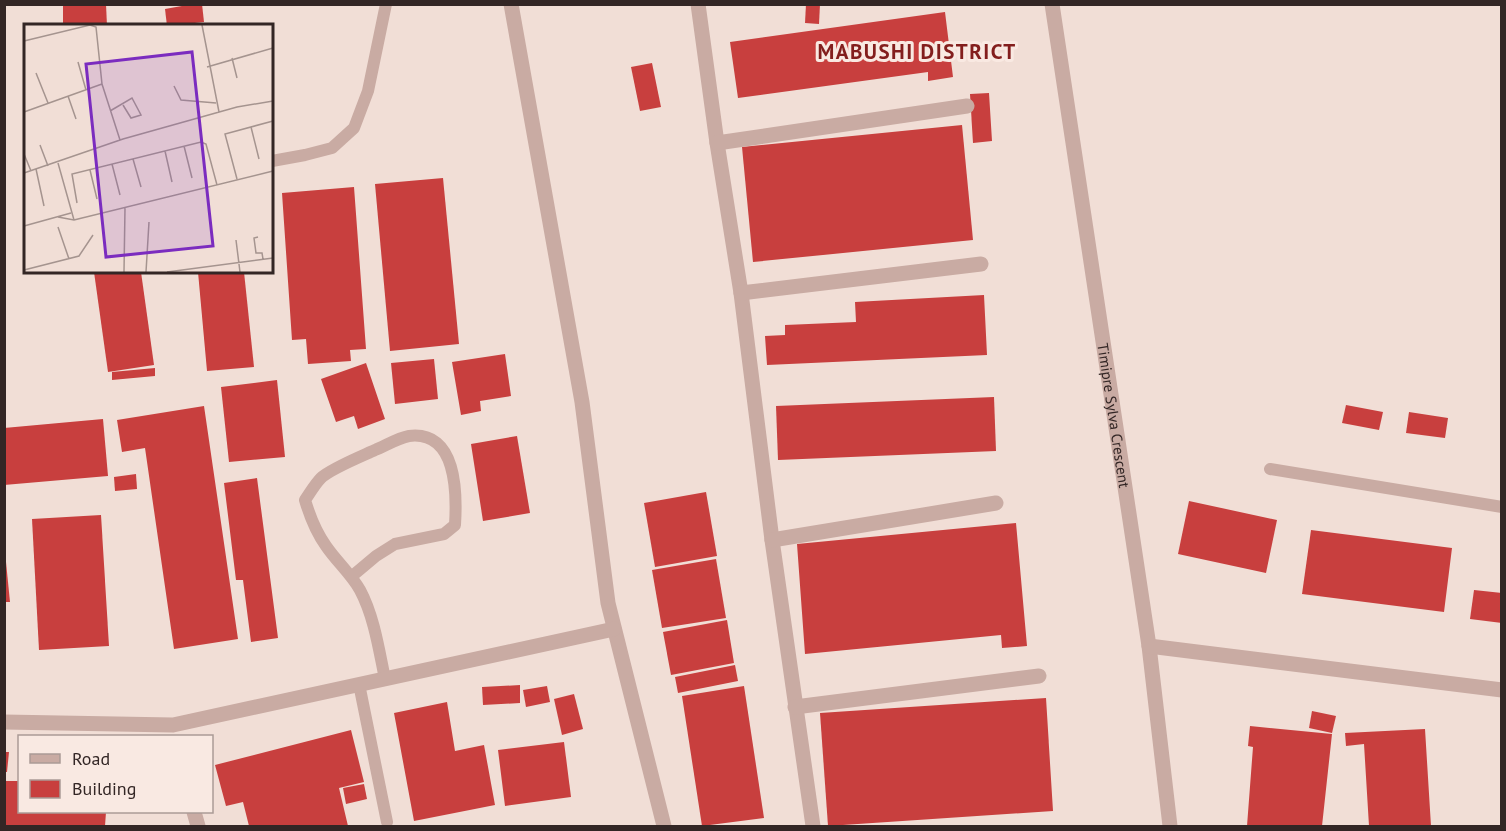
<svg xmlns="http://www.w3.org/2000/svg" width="1506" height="831" font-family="'PT Sans',sans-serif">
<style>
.building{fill:#c83f3e}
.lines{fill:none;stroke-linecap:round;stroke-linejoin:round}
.service{stroke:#c9aba3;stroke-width:12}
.minor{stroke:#c9aba3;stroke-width:15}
.tertiary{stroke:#c9aba3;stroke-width:15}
.labels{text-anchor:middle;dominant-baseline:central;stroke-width:6;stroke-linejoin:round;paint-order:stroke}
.street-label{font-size:15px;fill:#332625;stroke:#f9e9e2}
.district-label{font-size:21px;font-weight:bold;letter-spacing:1.5px;fill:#831e1d;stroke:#f9e9e2}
.inset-road{fill:none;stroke:#a5948f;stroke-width:1.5}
.view{fill:#7b2cbf;fill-opacity:0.15;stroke:#7b2cbf;stroke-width:3}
.inset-edge{fill:none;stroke:#332625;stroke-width:3}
</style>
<rect width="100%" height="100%" fill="#f1ded6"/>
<g class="building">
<path d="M 63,4 L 106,4 L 107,26 L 63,26 Z"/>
<path d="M 193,4 L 202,4 L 204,22 L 167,26 L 165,9 Z"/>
<path d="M 806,4 L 820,4 L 819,24 L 805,23 Z"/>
<path d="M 945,12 L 953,77 L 928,81 L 928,72 L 738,98 L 730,42 Z"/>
<path d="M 652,63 L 661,107 L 640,111 L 631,67 Z"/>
<path d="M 989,93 L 992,141 L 973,143 L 970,94 Z"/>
<path d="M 962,125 L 973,240 L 753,262 L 742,147 Z"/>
<path d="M 443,178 L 459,344 L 390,351 L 375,184 Z"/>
<path d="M 354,187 L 366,349 L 350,350 L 351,361 L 308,364 L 306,339 L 292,340 L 282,193 Z"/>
<path d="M 94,272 L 141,272 L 154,365 L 108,372 Z"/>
<path d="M 198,272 L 244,272 L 254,367 L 207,371 Z"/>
<path d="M 984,295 L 987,355 L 767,365 L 765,336 L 785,335 L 785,325 L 856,322 L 855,302 Z"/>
<path d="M 505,354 L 511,396 L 480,401 L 481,411 L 461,415 L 452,362 Z"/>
<path d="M 434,359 L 438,399 L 395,404 L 391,363 Z"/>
<path d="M 366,363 L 385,419 L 358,429 L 354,416 L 336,422 L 321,379 Z"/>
<path d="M 155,368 L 155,376 L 112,380 L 112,372 Z"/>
<path d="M 277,380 L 285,457 L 229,462 L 221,387 Z"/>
<path d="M 994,397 L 996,451 L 778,460 L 776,406 Z"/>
<path d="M 1346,405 L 1383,412 L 1379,430 L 1342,423 Z"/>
<path d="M 204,406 L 238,639 L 174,649 L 145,448 L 122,452 L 117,420 Z"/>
<path d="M 1409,412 L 1448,418 L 1445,438 L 1406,433 Z"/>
<path d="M 103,419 L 108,476 L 4,485 L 4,428 Z"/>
<path d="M 517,436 L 530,513 L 483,521 L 471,444 Z"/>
<path d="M 136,474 L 137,489 L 115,491 L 114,477 Z"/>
<path d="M 257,478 L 278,638 L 251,642 L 243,580 L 236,580 L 224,483 Z"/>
<path d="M 706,492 L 717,556 L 655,567 L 644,503 Z"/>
<path d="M 1189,501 L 1277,520 L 1266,573 L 1178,554 Z"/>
<path d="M 101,515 L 109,646 L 39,650 L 32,519 Z"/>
<path d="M 1016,523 L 1027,646 L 1002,648 L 1001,635 L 805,654 L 797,544 Z"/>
<path d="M 1311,530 L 1452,548 L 1444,612 L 1302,594 Z"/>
<path d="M 716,559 L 726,618 L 662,628 L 652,570 Z"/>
<path d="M 4,562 L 6,562 L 10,602 L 4,602 Z"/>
<path d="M 1474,590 L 1502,593 L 1502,623 L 1470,619 Z"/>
<path d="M 727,620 L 734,663 L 671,675 L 663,632 Z"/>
<path d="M 735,665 L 738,681 L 678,693 L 675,677 Z"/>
<path d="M 520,685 L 520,703 L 483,705 L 482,687 Z"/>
<path d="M 547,686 L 550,702 L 526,707 L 523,690 Z"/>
<path d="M 744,686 L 764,818 L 702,826 L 682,696 Z"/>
<path d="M 574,694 L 583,729 L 562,735 L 554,699 Z"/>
<path d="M 1046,698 L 1053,811 L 828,826 L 820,713 Z"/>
<path d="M 447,702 L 455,751 L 484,745 L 495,805 L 414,821 L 394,713 Z"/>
<path d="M 1312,711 L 1336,716 L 1332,733 L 1309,728 Z"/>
<path d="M 1250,726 L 1332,734 L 1322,826 L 1247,826 L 1253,747 L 1248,746 Z"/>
<path d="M 1425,729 L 1431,826 L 1369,826 L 1364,744 L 1346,746 L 1345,733 Z"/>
<path d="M 351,730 L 364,782 L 339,788 L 348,826 L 249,826 L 243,802 L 226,806 L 215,765 Z"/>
<path d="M 564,742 L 571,797 L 505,806 L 498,750 Z"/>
<path d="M 4,752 L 9,752 L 7,772 L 4,772 Z"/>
<path d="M 4,781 L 20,781 L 20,812 L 106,812 L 105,826 L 4,826 Z"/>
<path d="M 364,784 L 367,799 L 346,804 L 343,788 Z"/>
</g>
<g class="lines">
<g class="service">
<path d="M 272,161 L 305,155 L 332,148 L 354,128 L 368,91 L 386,4"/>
<path d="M 1270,469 L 1502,507"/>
<path d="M 351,577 L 376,556 L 395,544 L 444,534 L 455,525 C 457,493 457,430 409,436 C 398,438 385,446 375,450 C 362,456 330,469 321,478 C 315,484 310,493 305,500 C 310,517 316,532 326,546 C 337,562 351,574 360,590 C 374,616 379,650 385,679"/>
<path d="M 359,684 L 387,822"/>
</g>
<g class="minor">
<path d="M 511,4 L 582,402 L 608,603 L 664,826"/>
<path d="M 698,4 L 717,143 L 741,293 L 772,540 L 813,826"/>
<path d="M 717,143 L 967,106"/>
<path d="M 741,293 L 981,264"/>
<path d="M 772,540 L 996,503"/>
<path d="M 1149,646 L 1170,826"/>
<path d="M 795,707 L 1039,676"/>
<path d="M 4,722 L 173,725 L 614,629"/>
<path d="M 194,812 L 198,826"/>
</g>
<path class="tertiary" id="s1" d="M 1052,4 L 1149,646 L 1502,690"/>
</g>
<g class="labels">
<g class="street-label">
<text stroke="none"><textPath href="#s1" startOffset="416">Timipre Sylva Crescent</textPath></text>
</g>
<g class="district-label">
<text x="917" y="51">MABUSHI DISTRICT</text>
</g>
</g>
<g transform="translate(24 24)">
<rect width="249" height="249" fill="#f1ded6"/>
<path class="inset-road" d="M 178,1 L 195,88M 0,17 L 66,1 L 72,3 L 78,60 L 96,116M 208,34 L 213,54M 54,38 L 62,66M 183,43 L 249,24M 12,49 L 24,79M 150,62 L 157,76 L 192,79M 44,72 L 52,95M 86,87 L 108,74 L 117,91 L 107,94 L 99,81M 0,88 L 78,60M 227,103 L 235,135M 16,121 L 24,142M 160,122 L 168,154M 141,127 L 148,158M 0,130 L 7,147M 109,135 L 117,163M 34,139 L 50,196M 88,140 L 96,171M 12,145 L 20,182M 66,146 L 73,175M 0,149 L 99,115 L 213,83 L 249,77M 213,155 L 201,110 L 249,97M 53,179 L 48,150 L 177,118 L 182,120 L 193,161M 34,193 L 50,196 L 249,147M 0,202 L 47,189M 34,203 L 45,235M 234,213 L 230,214 L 232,229 L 238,229 L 239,235M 212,216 L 216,248M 0,246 L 55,232 L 69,211M 100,248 L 101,184M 122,248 L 125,198M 143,248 L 249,234"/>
<path class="view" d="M 168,28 L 189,222 L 82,233 L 62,40 Z"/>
<rect width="249" height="249" class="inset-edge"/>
</g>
<rect width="1506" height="831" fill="none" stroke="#332625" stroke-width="12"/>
<rect x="18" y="735" width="195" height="78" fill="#f9e9e2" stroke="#aa9b96" stroke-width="1.5"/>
<rect x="30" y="754" width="30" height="9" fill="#c9aba3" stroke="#aa9b96" stroke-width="1.5"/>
<text x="72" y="765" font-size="18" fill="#332625">Road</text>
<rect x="30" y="780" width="30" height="18" fill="#c83f3e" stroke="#aa9b96" stroke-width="1.5"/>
<text x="72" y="795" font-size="18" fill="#332625">Building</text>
</svg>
